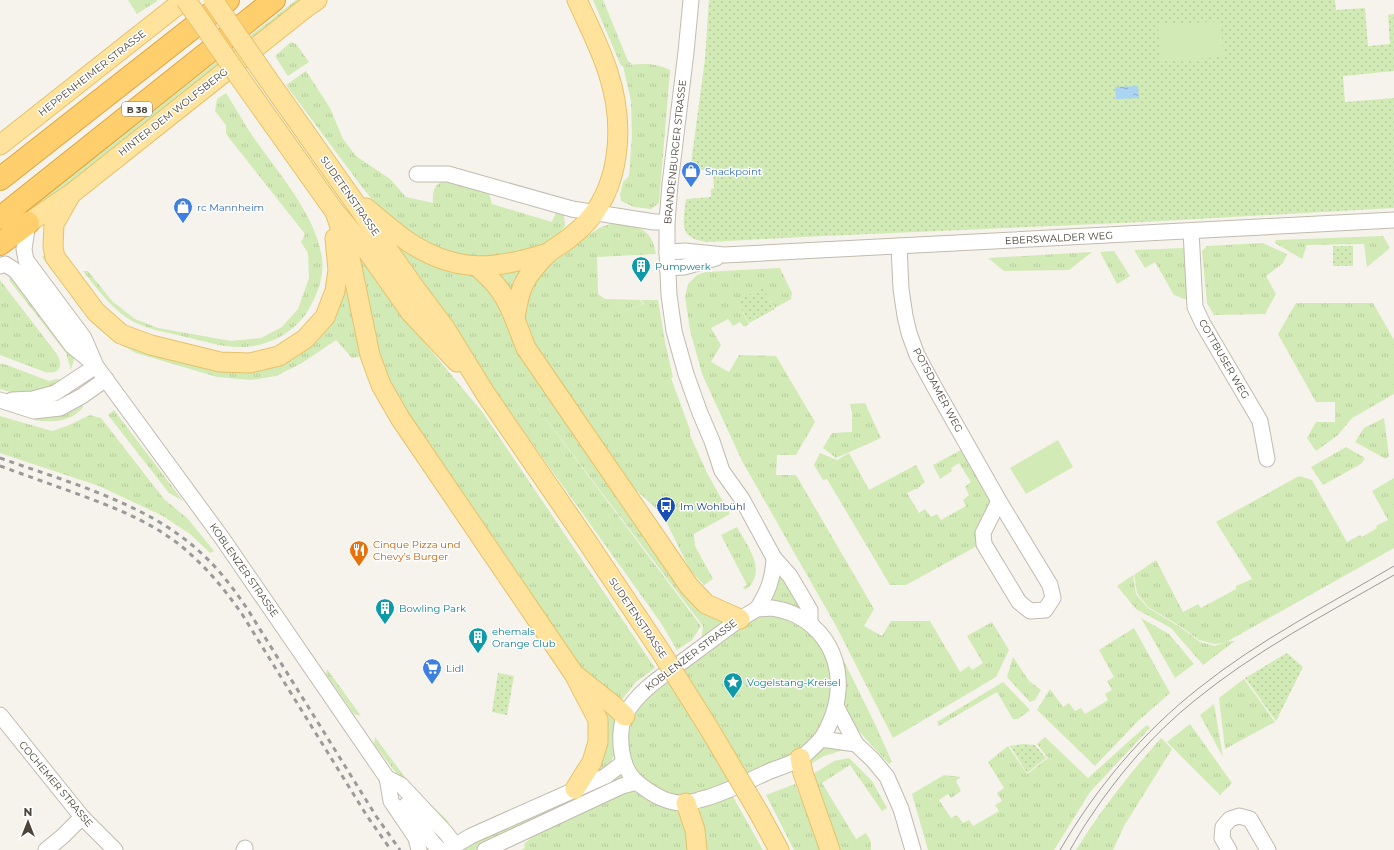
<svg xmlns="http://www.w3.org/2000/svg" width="1394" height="850" font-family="Montserrat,sans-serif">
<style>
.grass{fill:url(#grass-tufts)}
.park{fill:url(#park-dots)}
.pitch{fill:#d2eab5}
.water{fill:url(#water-ripples)}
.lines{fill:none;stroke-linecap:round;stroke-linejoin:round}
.minor-casing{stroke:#c2bbae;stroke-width:17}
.major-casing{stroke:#e6c16a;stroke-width:21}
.highway-casing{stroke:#e0a43c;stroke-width:24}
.minor{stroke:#fff;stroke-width:15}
.major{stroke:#ffe39c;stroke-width:19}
.highway{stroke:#ffcf6e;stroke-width:22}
.tram{stroke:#9a9a9a;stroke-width:1}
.rail{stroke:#9a9a9a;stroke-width:3;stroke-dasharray:5 5;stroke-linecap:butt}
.major-bridge-casing{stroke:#e6c16a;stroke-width:21;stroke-linecap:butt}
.major-bridge{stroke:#ffe39c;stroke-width:19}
.labels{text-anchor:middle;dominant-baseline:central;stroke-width:3;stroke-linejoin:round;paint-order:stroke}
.shield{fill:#fff;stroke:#817c74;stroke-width:1}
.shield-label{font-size:9px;font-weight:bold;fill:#4b4439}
.street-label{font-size:10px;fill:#4b4439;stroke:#fff}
.shop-label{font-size:10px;fill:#366cbe;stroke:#fff;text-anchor:start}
.culture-label{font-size:10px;fill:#0d838f;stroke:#fff;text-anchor:start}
.transit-label{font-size:10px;fill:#164399;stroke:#fff;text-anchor:start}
.food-label{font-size:10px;fill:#c56008;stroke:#fff;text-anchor:start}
</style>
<defs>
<pattern id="grass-tufts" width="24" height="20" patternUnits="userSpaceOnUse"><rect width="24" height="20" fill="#d2eab5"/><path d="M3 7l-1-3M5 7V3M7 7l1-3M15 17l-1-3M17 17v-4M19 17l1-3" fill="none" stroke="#b6ca9c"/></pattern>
<pattern id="park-dots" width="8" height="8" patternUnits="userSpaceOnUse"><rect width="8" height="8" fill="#d2eab5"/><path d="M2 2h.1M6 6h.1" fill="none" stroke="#b6ca9c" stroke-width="1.8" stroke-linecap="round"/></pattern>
<pattern id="water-ripples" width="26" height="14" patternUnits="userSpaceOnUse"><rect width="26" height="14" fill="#a9d4f2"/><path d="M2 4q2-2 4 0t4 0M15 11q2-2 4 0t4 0" fill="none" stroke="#8caec5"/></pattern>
</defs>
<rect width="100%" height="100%" fill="#f6f3ec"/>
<g class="grass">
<path d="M 128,0 L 157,0 L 157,1 L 137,14 Z"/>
<path d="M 296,0 L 306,0 L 4,236 L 0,231 Z"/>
<path d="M 593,0 L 603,0 L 628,61 L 632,64 L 626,66 C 640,63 656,63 670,70 L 659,203 L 651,209 L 634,207 L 621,201 L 620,194 L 623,182 L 629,176 L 632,136 L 631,101 L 623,66 L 621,66 Z"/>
<path d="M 291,42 L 296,44 L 309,62 L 288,76 L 275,56 Z"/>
<path d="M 306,71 L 330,108 L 343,139 L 356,156 L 390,179 L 406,197 L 433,203 C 432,189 435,184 448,178 L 488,189 L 492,204 L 552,222 L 556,212 L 564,214 L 565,226 L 556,237 L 535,250 L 508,258 L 446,255 L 388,219 L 362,187 L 286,85 Z"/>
<path d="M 226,93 C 236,108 244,124 254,138 C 279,174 316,215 322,258 C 324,275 319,290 311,305 C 299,330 271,346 243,347 C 224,348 204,341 186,337 C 169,333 150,330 134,322 C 113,311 98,290 83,271 L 88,271 L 112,301 L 135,319 L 158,328 L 231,341 L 261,338 L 282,327 L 298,309 L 309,278 L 308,253 L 301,242 L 305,234 L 226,134 L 226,125 L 215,111 L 217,99 Z"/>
<path d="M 613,223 C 638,227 651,226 656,254 L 597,257 L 598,294 L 605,299 L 640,300 L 643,304 L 595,322 L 644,304 L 641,300 L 658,300 L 665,342 L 673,377 L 671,378 L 690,430 L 690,435 L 707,473 L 730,514 L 694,534 L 695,546 L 713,579 L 704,585 L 690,570 L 663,515 L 624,479 L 534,348 L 524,323 L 523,300 L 545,266 L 599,228 Z"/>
<path d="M 386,235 L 475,275 L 498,297 L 510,334 L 525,361 L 683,591 L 729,621 L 701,641 L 703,626 L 517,381 L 701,626 L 692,640 L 677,650 L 661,623 L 447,324 Z"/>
<path d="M 1383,236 L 1390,248 L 1367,267 L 1364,244 L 1307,245 L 1302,259 L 1275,243 L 1276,240 Z"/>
<path d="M 1263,243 L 1287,254 L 1283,263 L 1266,276 L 1276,294 L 1265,314 L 1214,315 L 1207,303 L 1202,251 L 1207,246 Z"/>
<path d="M 353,246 L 414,330 L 483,413 L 655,668 L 636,682 L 620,702 L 587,678 L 385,381 Z"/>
<path d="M 1184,248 L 1187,300 L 1174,295 L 1155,262 L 1145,268 L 1134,250 Z"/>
<path d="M 1114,251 L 1130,276 L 1117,284 L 1100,252 Z"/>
<path d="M 1092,252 L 1069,270 L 1004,271 L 988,258 Z"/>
<path d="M 50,254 L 108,331 L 272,365 L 347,277 L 365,356 L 352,358 L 336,340 L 302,363 L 276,376 L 250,380 L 217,377 L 136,353 L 114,341 L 92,323 L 42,257 Z"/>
<path d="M 530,266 L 512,302 L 493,274 Z"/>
<path d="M 780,268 L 792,293 L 791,299 L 775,308 L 762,288 L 737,302 L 749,324 L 744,327 L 740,322 L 733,326 L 728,319 L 711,328 L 721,345 L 711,362 L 729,372 L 739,355 L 776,356 L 815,422 L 796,455 L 777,455 L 776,475 L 796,475 L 874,609 L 864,626 L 882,636 L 891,621 L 930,621 L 960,672 L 969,666 L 972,670 L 983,663 L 967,636 L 992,622 L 1009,650 L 996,677 L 893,738 L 836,626 L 742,461 L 702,374 L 690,330 L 685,297 L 688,284 L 697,275 L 706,272 Z"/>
<path d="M 10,275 L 68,346 L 74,359 L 71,370 L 66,353 L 9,280 Z"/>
<path d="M 0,280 L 56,353 C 64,365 60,375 45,372 L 0,355 Z"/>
<path d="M 1296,303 L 1373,303 L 1394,340 L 1394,394 L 1352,418 L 1338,435 L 1316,451 L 1307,438 L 1316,422 L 1335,422 L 1335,402 L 1316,402 L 1278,334 Z"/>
<path d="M 0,364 L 4,364 L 49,381 L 56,379 L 63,380 C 42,392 23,397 0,389 Z"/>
<path d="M 865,403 L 881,438 L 836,458 L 823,448 L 832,433 L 852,432 L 852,413 L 850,404 Z"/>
<path d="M 83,404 L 83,407 C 72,422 51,423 34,420 L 34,418 C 54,418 65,412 83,404 Z"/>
<path d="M 114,410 L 183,501 L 169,493 L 108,415 Z"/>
<path d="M 90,415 L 101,418 L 164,499 L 188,519 L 214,551 L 210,553 L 190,534 L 163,516 L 99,486 L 0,453 L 0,416 L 52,431 L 67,426 Z"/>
<path d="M 1384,418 L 1389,456 L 1386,459 L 1355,442 L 1364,428 Z"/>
<path d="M 1346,447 L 1365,458 L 1361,464 L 1323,485 L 1311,467 Z"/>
<path d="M 961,450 L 990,499 L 988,509 L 975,530 L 977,546 L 906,585 L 890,585 L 827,479 L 823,480 L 814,465 L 820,453 L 837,460 L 849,453 L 869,490 L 916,465 L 925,482 L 917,489 L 915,489 L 907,493 L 919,513 L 925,509 L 931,517 L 937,514 L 941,520 L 966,506 L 963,500 L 969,495 L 965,487 L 971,482 L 959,463 L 951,468 L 952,471 L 940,479 L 933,465 Z"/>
<path d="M 1299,476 L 1312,480 L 1347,542 L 1360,535 L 1362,537 L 1377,528 L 1376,526 L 1388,520 L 1372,491 L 1394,478 L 1394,548 L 1228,641 L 1235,641 L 1203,665 L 1171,628 L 1136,609 L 1117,586 L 1133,575 L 1136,594 L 1148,608 L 1180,627 L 1200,642 L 1215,646 L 1224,643 L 1214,644 L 1199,640 L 1180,626 L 1148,607 L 1137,593 L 1134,575 L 1156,560 L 1183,612 L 1198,604 L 1201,608 L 1236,589 L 1236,586 L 1252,579 L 1216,522 Z"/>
<path d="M 737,527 C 745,542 764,566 752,583 C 751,586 747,588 745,590 L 743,587 L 747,585 L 721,535 Z"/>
<path d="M 778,567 L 804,612 L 786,604 L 766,603 Z"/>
<path d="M 765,616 L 786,618 L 802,625 L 821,646 L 831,671 L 832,693 L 826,717 L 815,736 L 800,750 L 783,760 L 706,791 L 684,796 L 659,790 L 640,776 L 630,756 L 628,737 L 634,714 L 651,693 L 746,621 Z"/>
<path d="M 1141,618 L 1169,634 L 1194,664 L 1175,678 Z"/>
<path d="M 1134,628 L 1170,693 L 1137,722 L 1095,766 L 1037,710 L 1050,689 L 1063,707 L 1069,703 L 1075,711 L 1081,708 L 1085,714 L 1108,700 L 1105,694 L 1112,690 L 1107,681 L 1114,677 L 1099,650 Z"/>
<path d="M 842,657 L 875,724 L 892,762 L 889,764 L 856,728 L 849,718 L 846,708 L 840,658 Z"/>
<path d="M 1013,657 L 1029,681 L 1041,690 L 1035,700 L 1030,702 L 1007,677 Z"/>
<path d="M 327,669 L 361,716 L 354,714 L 326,674 Z"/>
<path d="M 1244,679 L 1275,722 L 1225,749 L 1219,698 Z"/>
<path d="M 1003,682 L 1030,710 L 1018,719 L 1013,719 L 997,692 L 939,726 L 937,722 Z"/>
<path d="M 595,702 L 616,718 L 615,753 L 611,762 L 588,782 Z"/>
<path d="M 1214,704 L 1223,757 L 1200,715 Z"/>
<path d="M 1190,724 L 1232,783 L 1220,795 L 1167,742 Z"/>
<path d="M 1147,725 L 1150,728 L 1090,792 L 1054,850 L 928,850 L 912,794 L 944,775 L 961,777 L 956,781 L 961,791 L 951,798 L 948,794 L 939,800 L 951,818 L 957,815 L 963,823 L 969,820 L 973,826 L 999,811 L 995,805 L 1002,801 L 997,793 L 1004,788 L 988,762 L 1008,746 L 1027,774 L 1048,758 L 1037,744 L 1045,737 L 1088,778 Z"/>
<path d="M 375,737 L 404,776 L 425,799 L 449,822 L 446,826 L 400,778 L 374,744 Z"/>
<path d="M 1161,738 L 1172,749 L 1124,826 L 1113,850 L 1076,850 C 1101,810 1130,773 1161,738 Z"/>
<path d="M 835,747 L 844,750 L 824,756 L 809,765 C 816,751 819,748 835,747 Z"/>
<path d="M 849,758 L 872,781 L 887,808 L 882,811 L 850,765 L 822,783 L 856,839 L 866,833 L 871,842 L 871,850 L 834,850 L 813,774 L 834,761 Z"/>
<path d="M 622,775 L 625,780 L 474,850 L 464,850 L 466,847 Z"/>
<path d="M 795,784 L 822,850 L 794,850 L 766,795 Z"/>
<path d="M 623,791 L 636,792 L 653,802 L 672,808 L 684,816 L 690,850 L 521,850 L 525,848 L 524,844 L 537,833 Z"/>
<path d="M 732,795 L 763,850 L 703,850 L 699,811 L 702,805 Z"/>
</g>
<g class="park">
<path d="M 709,0 L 1335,0 L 1336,10 L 1365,8 L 1368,46 L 1390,44 L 1388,15 L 1394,14 L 1394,71 L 1343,76 L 1345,102 L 1394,98 L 1394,208 L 1143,222 L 802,237 L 708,242 C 678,239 683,223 686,199 L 711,197 L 711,189 L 714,188 L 713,169 L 690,171 L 705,59 Z"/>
<rect x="1333" y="246" width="20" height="20"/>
<path d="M 762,287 L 775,309 L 749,323 L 737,302 Z"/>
<path d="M 1287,653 L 1303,667 L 1276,721 L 1245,678 Z"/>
<path d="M 498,673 L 514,676 L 507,715 L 492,712 Z"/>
<path d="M 1023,744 L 1035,745 L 1046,758 L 1027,773 L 1010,746 Z"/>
</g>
<g class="pitch">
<path d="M 1221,21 L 1223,57 L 1160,61 L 1158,25 Z"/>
<path d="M 1058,440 L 1073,467 L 1026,494 L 1010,468 Z"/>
</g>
<path class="water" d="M 1138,86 L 1139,98 L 1116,99 L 1115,87 Z"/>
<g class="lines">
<defs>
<g id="minor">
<path d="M 691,0 L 686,52 L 670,184 L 667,222 L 667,252 L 669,295 L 674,331 L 686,374 L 700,413 L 712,441 L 722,471 L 742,499 L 774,558 L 790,576 L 810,610 L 810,623"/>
<path d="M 417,174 L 448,174 L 572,209 L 654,222 L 667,222"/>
<path d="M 28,223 L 24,249 L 26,260 L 84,338 L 96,366 L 222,538 L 387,778 L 391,801 L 416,838 L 419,850"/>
<path d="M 1191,231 L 1195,307 L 1203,324 L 1260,421 L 1267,459"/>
<path d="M 899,246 L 901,289 L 905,316 L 909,333 L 917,355 L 935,388 L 999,501 L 1050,585 L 1053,598 L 1045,610 L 1030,611 L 1019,602 L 984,544 L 983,533 L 999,501"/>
<path d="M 667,252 L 685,251 L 724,255 L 1394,220"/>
<path d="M 0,266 L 5,264 L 16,271 L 72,346 L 94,364"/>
<path d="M 667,268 L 684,267 L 716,258"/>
<path d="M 0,400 L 34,411 L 60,408 L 82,396 L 106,379"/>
<path d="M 12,400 L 33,399 L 55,393 L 96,366"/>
<path d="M 772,608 C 825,616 850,666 833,715 C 830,723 826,733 821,739 C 815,746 807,753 801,758 C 792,764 780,767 770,771 C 750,780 727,792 706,798 C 700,799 692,803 686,803 C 668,804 653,795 639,784 C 630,777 624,765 622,753 C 620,742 620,725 625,715 C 638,691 661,677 682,662 C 702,647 721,633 740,619 L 757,609 Z"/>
<path d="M 757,609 C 768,592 773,579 774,558"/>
<path d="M 836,706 L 856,744 L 873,760 L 887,777 L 901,809 L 913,850"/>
<path d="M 0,715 L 82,817 L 115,850"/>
<path d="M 821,739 L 856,744"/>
<path d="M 387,778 L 401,785 L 446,833 L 455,845 L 455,850"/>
<path d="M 406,805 L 433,843 L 440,850"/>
<path d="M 46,850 L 63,836 L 82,817"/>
<path d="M 244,850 L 245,848"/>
<path d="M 447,850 L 471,836 L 606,776 L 624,762"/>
<path d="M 485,850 L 622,786 L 637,782"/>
<path d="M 1229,850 L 1222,838 L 1223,827 L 1230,819 L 1239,816 L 1250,819 L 1268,850"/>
</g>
<g id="major">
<path d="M 260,68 L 415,288 L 445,328 L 485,393 L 586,540 L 661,652"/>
<path d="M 242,81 L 335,212 L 363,245 L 411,313 L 457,362"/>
<path d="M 0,145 L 184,0"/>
<path d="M 71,194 L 54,224 L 53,247 L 55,257 L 96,312 L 121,334 L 151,345 L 220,362 L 250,363 L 279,356 L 305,339 L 325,317 L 335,291 L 338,270 L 335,238"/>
<path d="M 366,208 C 379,219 393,231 407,241 C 456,274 494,270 548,253"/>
<path d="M 335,212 L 349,253 L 370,355 L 381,385 L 400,418 L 574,674 L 598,720 L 598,742 L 592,762 L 575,789"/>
<path d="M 28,223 L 71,194 L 308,6 L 317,0"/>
<path d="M 478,267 C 486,275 495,282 501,292 C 513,309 518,329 526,348 L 689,586 L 706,604 L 740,619"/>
<path d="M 515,317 C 517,308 518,299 521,291 C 525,277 537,264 547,254 C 552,249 559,246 564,242 C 570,238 575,233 581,228 C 622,189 625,124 608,72 C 600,47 588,24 577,0"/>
<path d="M 578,677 C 594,691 610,701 625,716"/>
<path d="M 800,758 L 803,773 L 830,850"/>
<path d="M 686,803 L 695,830 L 697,850"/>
<path d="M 759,813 L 779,850"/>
</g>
<g id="highway">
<path d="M 0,179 L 228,0"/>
<path d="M 0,218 L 274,0"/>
<path d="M 0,244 L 28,223"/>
</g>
</defs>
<use href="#minor" class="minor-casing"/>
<use href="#major" class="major-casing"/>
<use href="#highway" class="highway-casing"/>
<use href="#minor" class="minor"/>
<use href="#major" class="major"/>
<use href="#highway" class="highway"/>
<g class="tram">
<path d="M 1060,850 C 1096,788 1143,732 1199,688 C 1259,640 1328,605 1394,566"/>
<path d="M 1070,850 C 1076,840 1082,829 1089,819 C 1117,776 1154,733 1194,701 C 1255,651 1326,614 1394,575"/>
</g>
<g class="rail">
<path d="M 0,458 C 67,482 147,503 200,552 C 219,569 234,589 248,610 L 376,816 L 400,850"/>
<path d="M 0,466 C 25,475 50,484 75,493 C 110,506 145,519 176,542 C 202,562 223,587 242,614 L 367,816 L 391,850"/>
</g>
<defs>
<g id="major-bridge">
<path d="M 186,0 L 242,81"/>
<path d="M 213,0 L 260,68"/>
<path d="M 661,652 L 710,730 L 759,813"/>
</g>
</defs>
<use href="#major-bridge" class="major-bridge-casing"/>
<use href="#major-bridge" class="major-bridge"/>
</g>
<defs>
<symbol id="shop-pin" viewBox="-11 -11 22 30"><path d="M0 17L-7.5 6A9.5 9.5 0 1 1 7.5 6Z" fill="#3f7fe0" stroke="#fff"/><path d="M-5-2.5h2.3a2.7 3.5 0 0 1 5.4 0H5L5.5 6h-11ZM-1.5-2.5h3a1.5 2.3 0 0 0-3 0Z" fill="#fff"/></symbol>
<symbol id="building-pin" viewBox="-11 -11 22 30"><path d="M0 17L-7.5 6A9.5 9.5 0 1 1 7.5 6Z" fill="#0f9aa8" stroke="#fff"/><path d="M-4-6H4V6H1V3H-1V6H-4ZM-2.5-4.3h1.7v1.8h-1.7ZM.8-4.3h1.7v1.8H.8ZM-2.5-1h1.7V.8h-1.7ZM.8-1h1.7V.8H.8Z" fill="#fff"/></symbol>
<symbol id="bus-pin" viewBox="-11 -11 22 30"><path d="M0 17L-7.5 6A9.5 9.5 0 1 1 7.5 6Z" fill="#1a4fb4" stroke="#fff"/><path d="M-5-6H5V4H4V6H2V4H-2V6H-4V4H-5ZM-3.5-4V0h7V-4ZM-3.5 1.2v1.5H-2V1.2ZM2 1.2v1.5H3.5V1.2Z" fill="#fff"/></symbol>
<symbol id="restaurant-pin" viewBox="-11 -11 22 30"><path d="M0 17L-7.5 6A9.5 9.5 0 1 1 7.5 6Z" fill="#e8710a" stroke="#fff"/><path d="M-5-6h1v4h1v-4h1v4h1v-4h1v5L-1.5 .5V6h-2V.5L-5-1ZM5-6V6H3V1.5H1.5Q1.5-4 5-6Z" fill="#fff"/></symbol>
<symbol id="supermarket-pin" viewBox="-11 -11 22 30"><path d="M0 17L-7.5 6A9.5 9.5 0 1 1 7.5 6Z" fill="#3f7fe0" stroke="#fff"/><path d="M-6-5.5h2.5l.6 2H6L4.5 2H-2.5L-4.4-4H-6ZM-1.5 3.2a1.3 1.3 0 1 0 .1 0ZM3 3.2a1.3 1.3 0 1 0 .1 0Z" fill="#fff"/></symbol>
<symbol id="sight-pin" viewBox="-11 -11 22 30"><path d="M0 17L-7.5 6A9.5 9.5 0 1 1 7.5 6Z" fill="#0f9aa8" stroke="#fff"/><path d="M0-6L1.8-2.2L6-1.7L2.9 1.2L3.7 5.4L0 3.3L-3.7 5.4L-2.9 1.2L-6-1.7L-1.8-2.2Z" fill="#fff"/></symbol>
</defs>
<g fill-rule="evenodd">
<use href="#shop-pin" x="680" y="160" width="22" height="30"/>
<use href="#shop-pin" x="172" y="196" width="22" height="30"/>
<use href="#building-pin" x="630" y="255" width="22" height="30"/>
<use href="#bus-pin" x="655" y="495" width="22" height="30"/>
<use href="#restaurant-pin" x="348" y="539" width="22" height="30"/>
<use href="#building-pin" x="374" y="597" width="22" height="30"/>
<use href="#building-pin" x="467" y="626" width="22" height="30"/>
<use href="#supermarket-pin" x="421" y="657" width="22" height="30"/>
<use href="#sight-pin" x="722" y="671" width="22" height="30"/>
</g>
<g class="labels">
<rect class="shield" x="122" y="102" width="30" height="14" rx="3"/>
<g class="shield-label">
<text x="137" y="109">B 38</text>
</g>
<g class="street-label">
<text transform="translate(92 73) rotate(-38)">HEPPENHEIMER STRASSE</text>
<text transform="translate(173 112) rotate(-38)">HINTER DEM WOLFSBERG</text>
<text transform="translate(675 152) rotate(-84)">BRANDENBURGER STRASSE</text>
<text transform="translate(350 196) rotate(55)">SUDETENSTRASSE</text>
<text transform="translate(1059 238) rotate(-3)">EBERSWALDER WEG</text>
<text transform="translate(1224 359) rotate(60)">COTTBUSER WEG</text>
<text transform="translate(938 390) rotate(62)">POTSDAMER WEG</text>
<text transform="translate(244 570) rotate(55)">KOBLENZER STRASSE</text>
<text transform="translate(638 618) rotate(56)">SUDETENSTRASSE</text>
<text transform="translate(691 655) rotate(-37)">KOBLENZER STRASSE</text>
<text transform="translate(56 784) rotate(50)">COCHEMER STRASSE</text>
</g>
<g class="shop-label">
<text x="705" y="171">Snackpoint</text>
<text x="197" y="207">rc Mannheim</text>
<text x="446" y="668">Lidl</text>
</g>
<g class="culture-label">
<text x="655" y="266">Pumpwerk</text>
<text x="399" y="608">Bowling Park</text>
<text x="492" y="631">ehemals<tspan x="492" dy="12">Orange Club</tspan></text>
<text x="747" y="682">Vogelstang-Kreisel</text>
</g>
<g class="transit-label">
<text x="680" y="506">Im Wohlbühl</text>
</g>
<g class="food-label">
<text x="373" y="544">Cinque Pizza und<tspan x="373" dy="12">Chevy’s Burger</tspan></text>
</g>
</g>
<g transform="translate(28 822)" stroke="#ffffff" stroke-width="3" paint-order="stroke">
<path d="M0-3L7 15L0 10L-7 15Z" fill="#4b4439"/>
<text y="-6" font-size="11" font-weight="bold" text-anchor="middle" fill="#4b4439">N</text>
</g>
</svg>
